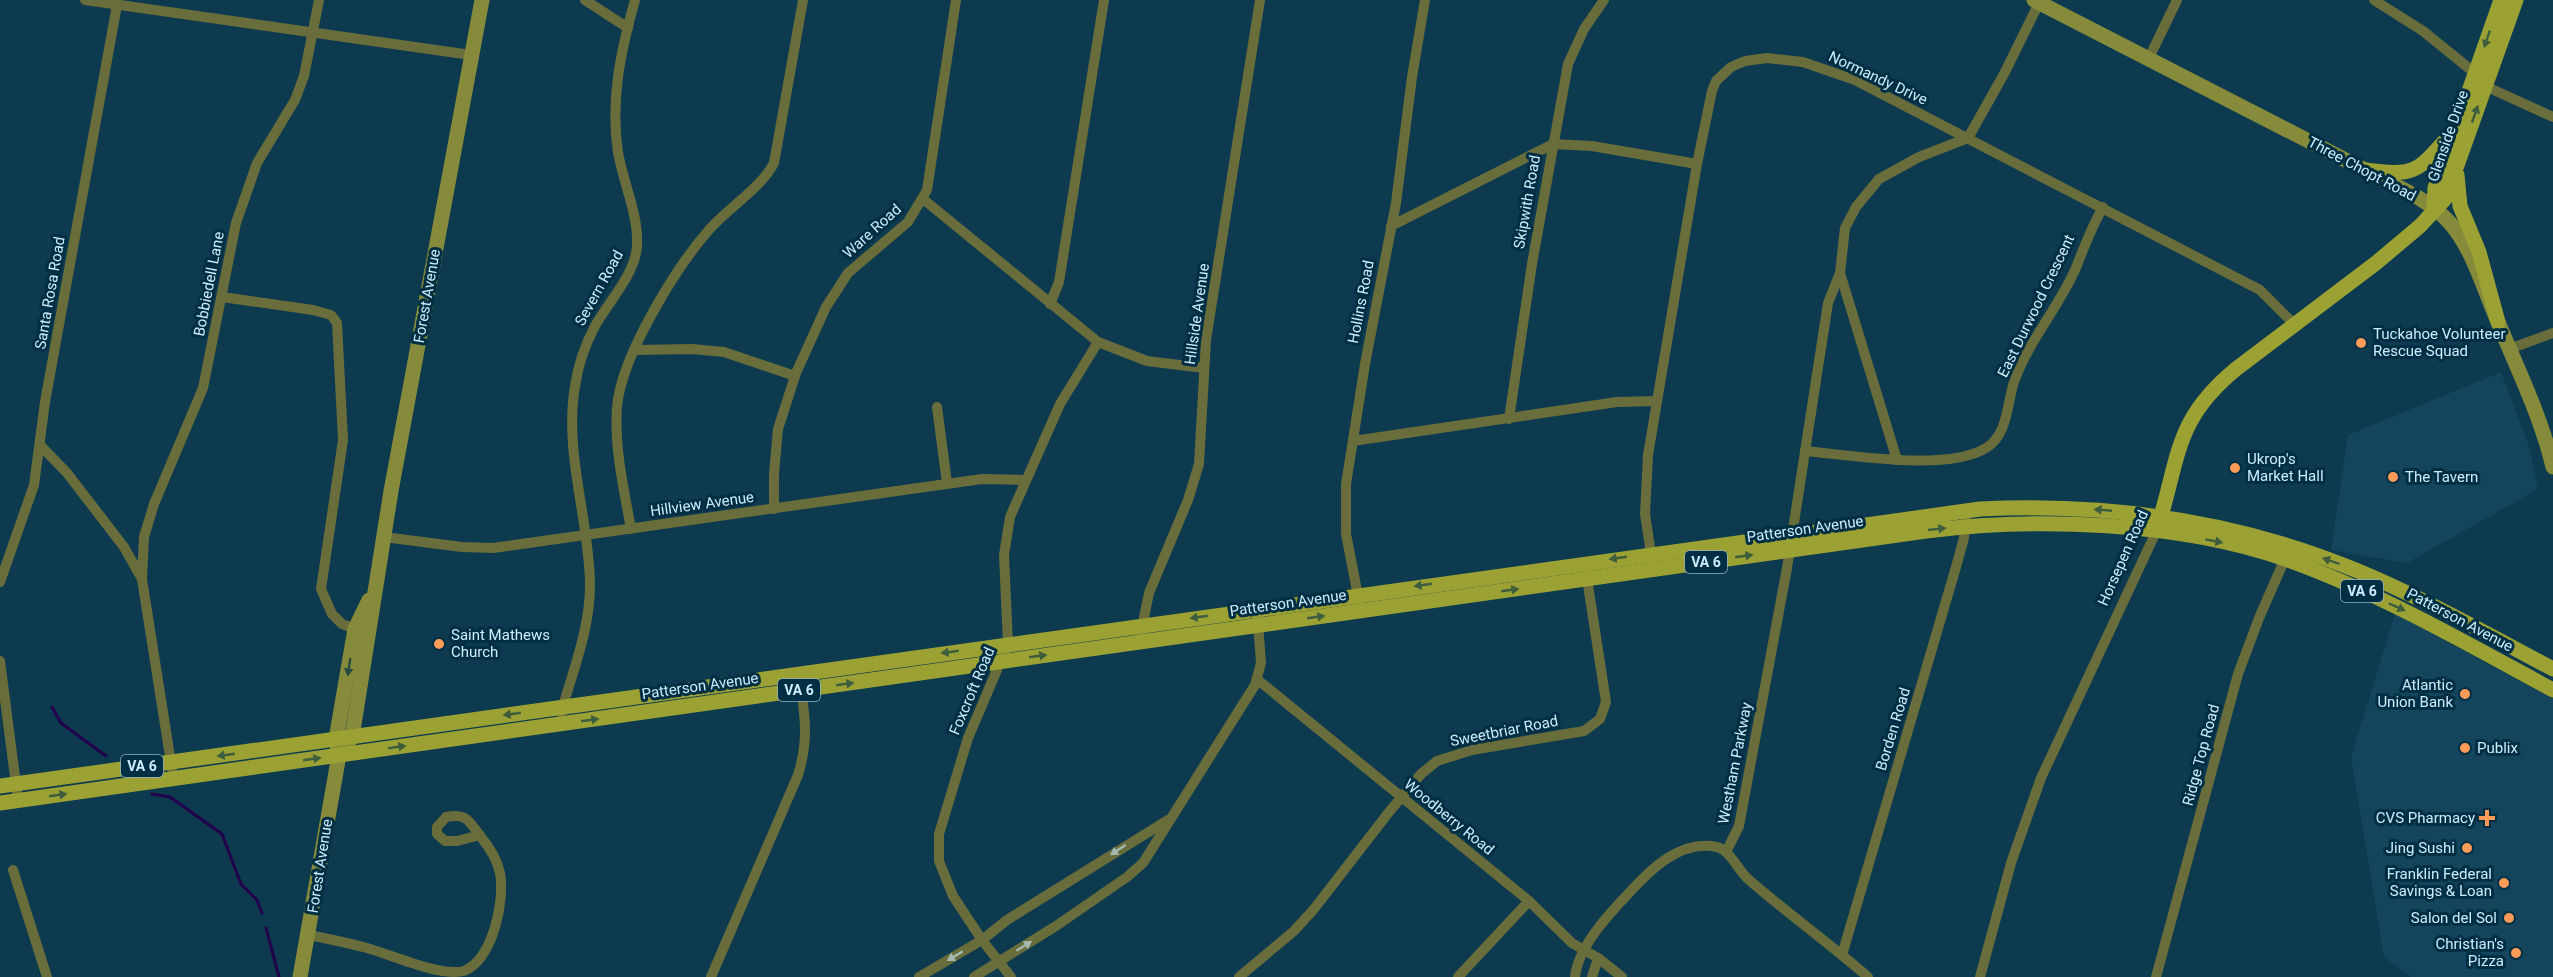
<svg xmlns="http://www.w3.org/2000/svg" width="2553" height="977" font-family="Roboto,sans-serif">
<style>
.built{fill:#14455d}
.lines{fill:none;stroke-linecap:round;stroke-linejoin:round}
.stream{stroke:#21004d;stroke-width:3}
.minor{stroke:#696d3c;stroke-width:10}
.secondary{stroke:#858b3a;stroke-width:15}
.primary{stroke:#9ba233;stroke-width:15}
.oneway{fill:#3e5d3d}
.oneway2{fill:#284b40}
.oneway3{fill:#a5b9b0}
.poi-dot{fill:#fe9b59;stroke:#002f43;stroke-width:2}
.labels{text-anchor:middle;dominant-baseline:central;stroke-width:6;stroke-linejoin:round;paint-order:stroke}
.shield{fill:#002f43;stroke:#90b3c5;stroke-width:1.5}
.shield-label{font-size:14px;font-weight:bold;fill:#cdecfd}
.street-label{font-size:15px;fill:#cdecfd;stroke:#002f43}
.poi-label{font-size:15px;fill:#cdecfd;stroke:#002f43;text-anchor:end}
</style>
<rect width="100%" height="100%" fill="#0d3a4e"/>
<g class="built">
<path d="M 2501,372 L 2529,446 L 2538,489 L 2407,563 L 2331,550 L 2348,435 Z"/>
<path d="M 2395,614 L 2553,699 L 2553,977 L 2411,977 L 2384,957 L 2351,757 Z"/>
</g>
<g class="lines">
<g class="stream">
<path d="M 52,707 L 61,723 L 106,756"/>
<path d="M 152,794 L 170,797 L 222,834 L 241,884 L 257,900 L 262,913"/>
<path d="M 266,928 L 279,977"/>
</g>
<g class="minor">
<path d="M 85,0 L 471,55"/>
<path d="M 585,0 L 628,28"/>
<path d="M 2374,0 L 2423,31 L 2476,74"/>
<path d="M 2148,60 L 2177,0"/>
<path d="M 2485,86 L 2553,117"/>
<path d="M 923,199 L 1098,342 L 1147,361 L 1204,368"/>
<path d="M 1391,226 L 1553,144 L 1592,146 L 1697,164"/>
<path d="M 222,297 L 313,310 L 331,315 L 337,323 L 343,440 L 321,589 L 332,614 L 342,624 L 361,631"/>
<path d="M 1050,304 L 1059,282 L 1104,0"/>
<path d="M 2509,349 L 2553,333"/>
<path d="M 636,350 L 692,349 L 724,352 L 795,376"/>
<path d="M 937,407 L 947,483"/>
<path d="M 1509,419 L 1532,264 L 1568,64 L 1584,29 L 1604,0"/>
<path d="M 1353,441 L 1617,402 L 1657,401"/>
<path d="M 40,445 L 67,473 L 124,547 L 142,579 L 172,769"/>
<path d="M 1805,451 C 1850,455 1947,472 1986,448 C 2008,435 2007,403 2014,382 C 2028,342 2058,308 2075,270 C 2084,248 2091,228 2103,207"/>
<path d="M 1897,460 L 1840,273 L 1845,228 L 1856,207 L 1879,179 L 1919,157 L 1968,138 L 2004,74 L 2039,3"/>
<path d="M 774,509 L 774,474 L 778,429 L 796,373 L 826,307 L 848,273 L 908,222 L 927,190 L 956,0"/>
<path d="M 631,529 C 624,490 614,447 617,407 C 621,357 675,269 708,231 C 727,209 762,187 774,163 L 803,0"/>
<path d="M 384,537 L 462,547 L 493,548 L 982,479 L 1024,480"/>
<path d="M 1652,561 L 1645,514 L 1648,455 L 1697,164 L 1712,91 L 1716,81 L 1731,67 L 1745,61 L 1767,58 L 1803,62 L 1855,80 L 2260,290 L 2294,324"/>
<path d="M 142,579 L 144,537 L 154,504 L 203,388 L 236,223 L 257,163 L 295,100 L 304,76 L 319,0"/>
<path d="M 0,582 L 34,485 L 45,402 L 117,5"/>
<path d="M 1359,601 L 1346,534 L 1346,484 L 1365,364 L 1396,203 L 1412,77 L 1425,0"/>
<path d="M 1141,632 L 1149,593 L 1188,500 L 1199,464 L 1206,340 L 1260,0"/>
<path d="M 0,661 L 18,800"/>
<path d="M 1258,680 L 1529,901 L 1572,943 L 1598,958 L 1622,977"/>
<path d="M 561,713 C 573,670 591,627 590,581 C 588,515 564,452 575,386 C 578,365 585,345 595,326 C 608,302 635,275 637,246 C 639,215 623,183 618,152 C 610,100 621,50 635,0"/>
<path d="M 1726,852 L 1739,826 L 1787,568 L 1828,303 L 1840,273"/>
<path d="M 13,870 L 47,977"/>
<path d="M 309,935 C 329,939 348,943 367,948 C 392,955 440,977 464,971 C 493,959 505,901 500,873 C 497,859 490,848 481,837 C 469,822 468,813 446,817 L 437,827 L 437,834 L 445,841 L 457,841 L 480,835"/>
<path d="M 1842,955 L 1956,567 L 1964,538 L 1966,510"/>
<path d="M 711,977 L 798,775 C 810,736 804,712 799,673"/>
<path d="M 919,977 L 982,940 L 1007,920 L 1168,820"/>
<path d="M 974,977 L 1056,926 L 1127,877 L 1143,863 L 1255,685 L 1261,663 L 1257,609"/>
<path d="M 1011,977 L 982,940 L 953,896 L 939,861 L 939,834 L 968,738 L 1008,644 L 1004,555 L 1010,517 L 1060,404 L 1098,342"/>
<path d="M 1239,977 L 1294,931 L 1314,909 L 1389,812 L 1421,774 L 1437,761 L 1472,750 L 1584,731 L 1600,719 L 1606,702 L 1586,572"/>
<path d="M 1458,977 L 1529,901"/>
<path d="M 1575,977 C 1578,947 1608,915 1628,894 C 1650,870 1680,839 1717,847 C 1730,850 1738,870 1748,879 C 1787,913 1829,943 1868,977"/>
<path d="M 1592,977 L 1598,958"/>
<path d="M 1980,977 L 2011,863 L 2041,778 L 2156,532"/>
<path d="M 2156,977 L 2238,674 L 2259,618 L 2287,554"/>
</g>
<g class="secondary">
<path d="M 2034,0 L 2365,170 C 2393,185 2428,198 2450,223 C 2472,248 2483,287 2496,317 C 2516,366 2541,416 2553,467"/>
<path d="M 339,755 L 352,737 L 391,491 L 482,0"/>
<path d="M 300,977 L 339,755 L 336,739 L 355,629 L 369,600"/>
</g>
<g class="primary">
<path d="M 2365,170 C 2418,177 2417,171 2452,133"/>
<path d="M 2457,175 L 2460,206 L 2479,252 L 2498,322"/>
<path d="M 2434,209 L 2435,188 L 2501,0"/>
<path d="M 2158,526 C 2180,456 2174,420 2236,369 L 2376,263 L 2420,226 L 2445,199 L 2516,0"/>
<path d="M 0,786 L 1980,509 C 2109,503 2238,521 2358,571 C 2425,599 2489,635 2553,669"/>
<path d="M 0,803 L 1926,531 C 2036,517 2179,522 2285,559 C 2378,592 2466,643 2553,690"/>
</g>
</g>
<defs><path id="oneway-solid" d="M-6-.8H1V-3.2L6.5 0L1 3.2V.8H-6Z" transform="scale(1.5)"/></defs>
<g class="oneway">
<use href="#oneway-solid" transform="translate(2487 39) rotate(109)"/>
<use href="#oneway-solid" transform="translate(2475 114) rotate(-71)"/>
<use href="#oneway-solid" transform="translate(2103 510) rotate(-175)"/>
<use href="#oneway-solid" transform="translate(1937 529) rotate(-6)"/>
<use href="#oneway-solid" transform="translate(2214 541) rotate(10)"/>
<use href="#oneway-solid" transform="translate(1744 556) rotate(-8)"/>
<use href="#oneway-solid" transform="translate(1618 558) rotate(172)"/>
<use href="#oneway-solid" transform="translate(2331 561) rotate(-161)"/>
<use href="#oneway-solid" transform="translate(1423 585) rotate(172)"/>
<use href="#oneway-solid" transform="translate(1510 590) rotate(-8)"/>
<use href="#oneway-solid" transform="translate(2397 607) rotate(24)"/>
<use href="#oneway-solid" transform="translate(1199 617) rotate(172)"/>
<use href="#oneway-solid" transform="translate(1316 617) rotate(-8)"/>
<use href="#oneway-solid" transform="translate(950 652) rotate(172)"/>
<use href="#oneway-solid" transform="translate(1038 656) rotate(-8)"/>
<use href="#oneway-solid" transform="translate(845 684) rotate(-8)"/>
<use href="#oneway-solid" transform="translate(512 714) rotate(172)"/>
<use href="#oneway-solid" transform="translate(590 720) rotate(-8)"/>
<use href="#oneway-solid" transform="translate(397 747) rotate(-8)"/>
<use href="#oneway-solid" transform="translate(226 755) rotate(172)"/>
<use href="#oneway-solid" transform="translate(312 759) rotate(-8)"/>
<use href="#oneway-solid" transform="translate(58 795) rotate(-8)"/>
</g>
<use class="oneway2" href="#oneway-solid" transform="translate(349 667) rotate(99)"/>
<g class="oneway3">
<use href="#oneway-solid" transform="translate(1118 850) rotate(147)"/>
<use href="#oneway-solid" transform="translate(1024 946) rotate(-32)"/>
<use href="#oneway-solid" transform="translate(955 956) rotate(149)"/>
</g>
<g class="poi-dot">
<circle cx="2361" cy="343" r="6"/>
<circle cx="2235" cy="468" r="6"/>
<circle cx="2393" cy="477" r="6"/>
<circle cx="439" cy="644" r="6"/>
<circle cx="2465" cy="694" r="6"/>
<circle cx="2465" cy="748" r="6"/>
<path d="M2484 809h6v6h6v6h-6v6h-6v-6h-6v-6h6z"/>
<circle cx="2467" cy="848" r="6"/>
<circle cx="2504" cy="883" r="6"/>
<circle cx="2509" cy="918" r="6"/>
<circle cx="2516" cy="953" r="6"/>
</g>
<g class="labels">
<g class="shield">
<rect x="1685" y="551" width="42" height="22" rx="4.5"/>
<rect x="2341" y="580" width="42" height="22" rx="4.5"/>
<rect x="778" y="679" width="42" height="22" rx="4.5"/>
<rect x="121" y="755" width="42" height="22" rx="4.5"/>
</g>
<g class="shield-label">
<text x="1706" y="562">VA 6</text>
<text x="2362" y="591">VA 6</text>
<text x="799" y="690">VA 6</text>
<text x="142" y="766">VA 6</text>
</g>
<g class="street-label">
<text transform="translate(1878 78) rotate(25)">Normandy Drive</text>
<text transform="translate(2448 136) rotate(-71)">Glenside Drive</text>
<text transform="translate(2362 169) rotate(28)">Three Chopt Road</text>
<text transform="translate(1527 202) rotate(-80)">Skipwith Road</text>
<text transform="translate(872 231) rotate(-42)">Ware Road</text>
<text transform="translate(209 284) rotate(-79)">Bobbiedell Lane</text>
<text transform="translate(599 288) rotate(-61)">Severn Road</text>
<text transform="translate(50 293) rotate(-80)">Santa Rosa Road</text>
<text transform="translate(427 296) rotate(-80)">Forest Avenue</text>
<text transform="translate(1361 302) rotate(-79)">Hollins Road</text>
<text transform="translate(2036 306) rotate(-64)">East Durwood Crescent</text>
<text transform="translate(1197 314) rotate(-82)">Hillside Avenue</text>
<text transform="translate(702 504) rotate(-8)">Hillview Avenue</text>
<text transform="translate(1805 529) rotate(-8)">Patterson Avenue</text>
<text transform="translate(2123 558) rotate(-66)">Horsepen Road</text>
<text transform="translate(1288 603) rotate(-8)">Patterson Avenue</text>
<text transform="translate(2460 620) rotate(28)">Patterson Avenue</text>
<text transform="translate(700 686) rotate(-8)">Patterson Avenue</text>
<text transform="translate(972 691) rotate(-67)">Foxcroft Road</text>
<text transform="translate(1893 729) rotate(-73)">Borden Road</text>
<text transform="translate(1504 731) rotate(-11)">Sweetbriar Road</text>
<text transform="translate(2201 755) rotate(-75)">Ridge Top Road</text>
<text transform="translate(1735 763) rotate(-79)">Westham Parkway</text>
<text transform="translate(1449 817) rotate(39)">Woodberry Road</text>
<text transform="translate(320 866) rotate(-81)">Forest Avenue</text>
</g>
<g class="poi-label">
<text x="2373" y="334" text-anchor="start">Tuckahoe Volunteer<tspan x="2373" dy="17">Rescue Squad</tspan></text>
<text x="2247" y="459" text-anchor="start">Ukrop's<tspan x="2247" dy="17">Market Hall</tspan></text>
<text x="2405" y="477" text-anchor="start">The Tavern</text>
<text x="451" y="635" text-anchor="start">Saint Mathews<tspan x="451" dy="17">Church</tspan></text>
<text x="2453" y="685">Atlantic<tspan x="2453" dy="17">Union Bank</tspan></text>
<text x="2477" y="748" text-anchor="start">Publix</text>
<text x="2475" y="818">CVS Pharmacy</text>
<text x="2455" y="848">Jing Sushi</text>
<text x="2492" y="874">Franklin Federal<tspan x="2492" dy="17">Savings &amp; Loan</tspan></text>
<text x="2497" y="918">Salon del Sol</text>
<text x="2504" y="944">Christian's<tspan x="2504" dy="17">Pizza</tspan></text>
</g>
</g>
</svg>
